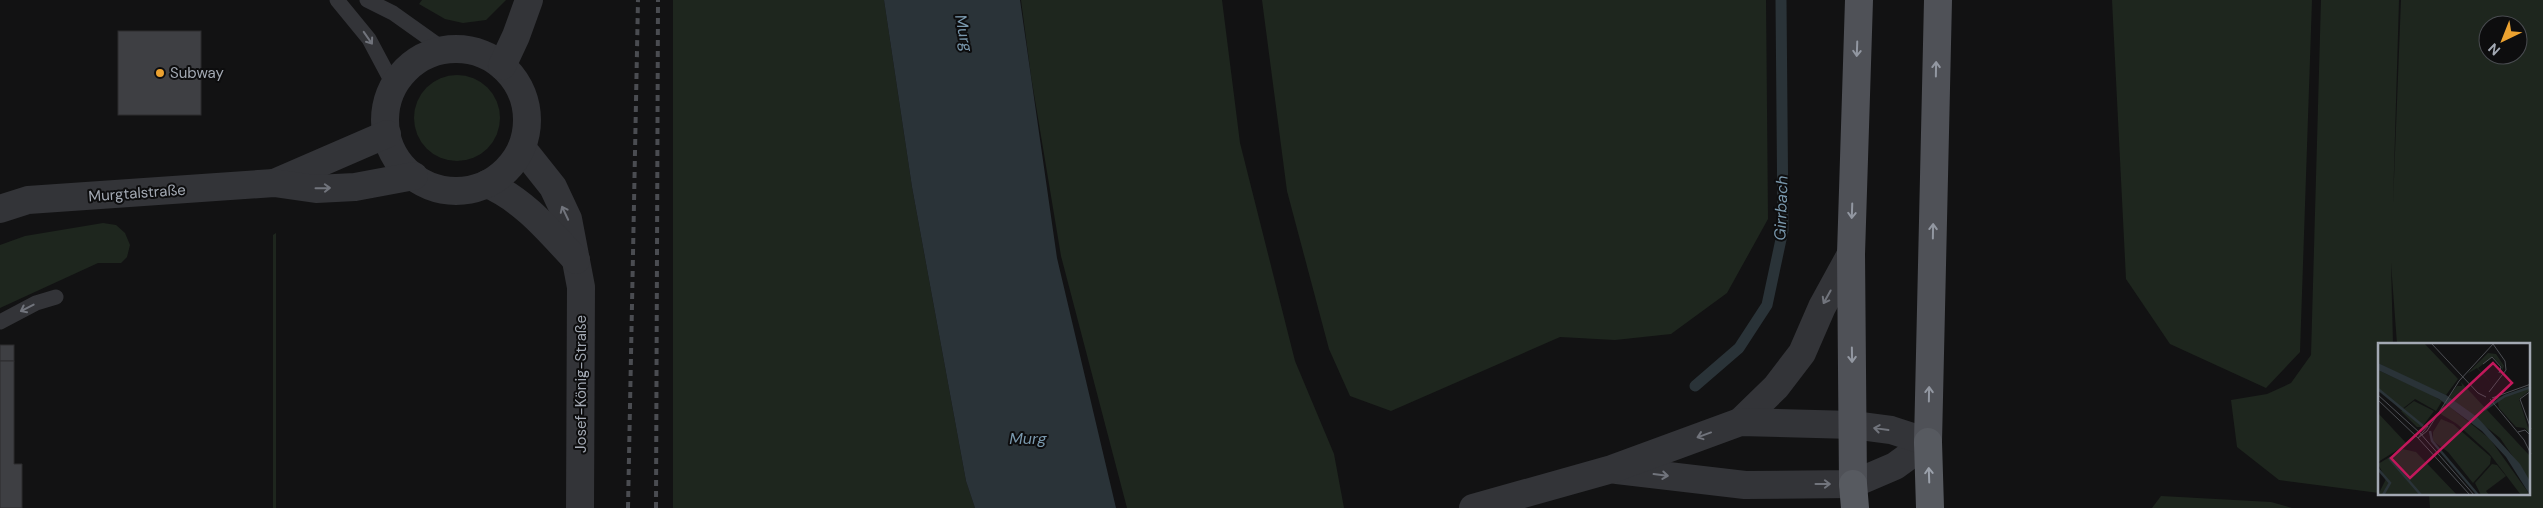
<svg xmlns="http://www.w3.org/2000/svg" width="2543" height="508" font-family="'DM Sans',sans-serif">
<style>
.green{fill:#1e261e;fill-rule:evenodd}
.water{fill:#2a3338}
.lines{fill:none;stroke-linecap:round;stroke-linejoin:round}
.stream{stroke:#2a3338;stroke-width:11}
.building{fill:#3e3f43;stroke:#2c2c2f}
.service{stroke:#333438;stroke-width:15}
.minor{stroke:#333438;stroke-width:28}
.tertiary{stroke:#333438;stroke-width:28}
.primary{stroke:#4f5157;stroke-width:28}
.trunk{stroke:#575a60;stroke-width:28}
.rail{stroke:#4a4c51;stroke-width:4;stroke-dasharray:6 5;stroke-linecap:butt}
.oneway{stroke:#71747c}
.oneway2{stroke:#9297a1}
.oneway3{stroke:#9ba1ab}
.poi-dot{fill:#eca230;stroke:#0d0d0e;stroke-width:2}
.labels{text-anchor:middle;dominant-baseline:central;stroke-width:4;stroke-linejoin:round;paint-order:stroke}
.poi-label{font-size:15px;fill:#a3a9b3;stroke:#0d0d0e;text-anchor:start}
.street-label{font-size:15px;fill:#a3a9b3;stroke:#0d0d0e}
.water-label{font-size:16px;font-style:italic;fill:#7a99ae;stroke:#0d0d0e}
.inset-river{fill:none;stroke:#2a3338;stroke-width:2.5}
.inset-road{fill:none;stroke:#4c4e53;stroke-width:1}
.view{fill:#c2185b;fill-opacity:0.15;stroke:#c2185b;stroke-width:2.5}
.inset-edge{fill:none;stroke:#a3a9b3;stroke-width:2.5}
</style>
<rect width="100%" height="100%" fill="#121213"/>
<g class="green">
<path d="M 422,0 L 506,0 L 486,20 L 463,23 L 445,19 L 419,4 Z"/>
<path d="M 673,0 L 884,0 L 912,187 L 966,481 L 975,508 L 673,508 Z"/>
<path d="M 1021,0 L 1222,0 L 1240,143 L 1295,361 L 1334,454 L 1344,508 L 1127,508 L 1061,256 L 1031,76 Z"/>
<path d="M 1262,0 L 1766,0 L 1768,219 L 1727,293 L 1671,334 L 1615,340 L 1560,337 L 1391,411 L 1350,396 L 1329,349 L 1287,191 Z"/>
<path d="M 2112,0 L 2312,0 L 2300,352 L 2266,388 L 2170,344 L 2126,279 Z"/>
<path d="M 2321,0 L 2399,0 L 2393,204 L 2401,0 L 2543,0 L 2543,508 L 2430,508 L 2429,494 L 2529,494 L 2529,344 L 2397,344 L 2391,263 L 2393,344 L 2379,344 L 2379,493 L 2279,480 L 2237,447 L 2231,400 L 2267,394 L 2291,383 L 2311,355 ZM 2488,25 L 2518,25 L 2518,55 L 2488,55 Z"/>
<circle cx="457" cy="118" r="43"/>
<path d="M 103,223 L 116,225 L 125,233 L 130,245 L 127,257 L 121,263 L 98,263 L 0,308 L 0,245 L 25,236 Z"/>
<path d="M 276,233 L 276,508 L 273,508 L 273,235 Z"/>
<path d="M 2161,496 L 2271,502 L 2292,508 L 2152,508 Z"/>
</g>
<path class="water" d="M 884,0 L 1020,0 L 1057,258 L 1116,508 L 975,508 L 966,481 L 912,187 Z"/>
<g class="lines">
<path class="stream" d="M 1695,386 L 1739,348 L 1767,305 L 1783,230 L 1781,0"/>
</g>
<g class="building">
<rect x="118" y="31" width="83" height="84"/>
<rect x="0" y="345" width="14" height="16"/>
<path d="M 0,361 L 14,361 L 14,464 L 22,464 L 22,508 L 0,508 Z"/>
</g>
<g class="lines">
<g class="service">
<path d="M 337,0 L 369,39 L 394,86"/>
<path d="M 367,0 L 393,13 L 445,50"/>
<path d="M 0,322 L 36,303 L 56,297"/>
</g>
<g class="minor">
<path d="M 522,148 L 553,187 L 568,219 L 581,287 L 580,508"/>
<path d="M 487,184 C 524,200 549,231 576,260"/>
</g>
<g class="tertiary">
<circle cx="456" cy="120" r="71"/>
<path d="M 502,66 L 516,36 L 529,0"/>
<path d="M 274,183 L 387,134"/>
<path d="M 0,209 L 28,200 L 274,183 L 316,189 L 355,187 L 414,176"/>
<path d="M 1740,422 L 1776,387 L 1802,353 L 1822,307 L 1851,254"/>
<path d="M 1617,470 L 1745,485 L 1853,484 L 1895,466 L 1928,442"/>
<path d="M 1473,508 L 1612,469 L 1740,422 L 1853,425 L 1891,430 L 1928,442"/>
</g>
<g class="primary">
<path d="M 1928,442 L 1938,0"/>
<path d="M 1853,484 L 1851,254 L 1859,0"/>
</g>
<g class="trunk">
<path d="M 1928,442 L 1930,508"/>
<path d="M 1853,484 L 1855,508"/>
</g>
<g class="rail">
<path d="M 628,508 L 638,0"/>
<path d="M 656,508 L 658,0"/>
</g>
</g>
<defs><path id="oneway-shaft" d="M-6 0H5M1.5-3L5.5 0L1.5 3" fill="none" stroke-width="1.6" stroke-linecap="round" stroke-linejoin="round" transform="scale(1.25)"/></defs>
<g class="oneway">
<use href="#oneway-shaft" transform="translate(368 38) rotate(55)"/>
<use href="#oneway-shaft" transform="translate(323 188) rotate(-1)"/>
<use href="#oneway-shaft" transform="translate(565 213) rotate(-115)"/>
<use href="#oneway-shaft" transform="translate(1827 297) rotate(119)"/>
<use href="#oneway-shaft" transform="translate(27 308) rotate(153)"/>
<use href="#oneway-shaft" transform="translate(1881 429) rotate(-172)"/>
<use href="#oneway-shaft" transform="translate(1704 435) rotate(160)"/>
<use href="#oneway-shaft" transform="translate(1661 475) rotate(7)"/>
<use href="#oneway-shaft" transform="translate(1823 484)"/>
</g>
<g class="oneway2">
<use href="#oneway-shaft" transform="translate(1857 49) rotate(92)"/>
<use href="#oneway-shaft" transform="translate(1936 69) rotate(-89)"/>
<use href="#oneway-shaft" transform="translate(1852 211) rotate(92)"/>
<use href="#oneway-shaft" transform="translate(1933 231) rotate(-89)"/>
<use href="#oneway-shaft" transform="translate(1852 355) rotate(89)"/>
<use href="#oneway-shaft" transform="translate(1929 394) rotate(-89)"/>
</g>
<use class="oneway3" href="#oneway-shaft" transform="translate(1929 475) rotate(-92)"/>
<circle class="poi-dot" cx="160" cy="73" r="5"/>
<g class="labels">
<g class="poi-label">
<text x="170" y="73">Subway</text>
</g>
<g class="street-label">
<text transform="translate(137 193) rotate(-4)">Murgtalstraße</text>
<text transform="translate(581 384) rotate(-90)">Josef-König-Straße</text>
</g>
<g class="water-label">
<text transform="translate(964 33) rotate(79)">Murg</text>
<text transform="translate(1781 208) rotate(-88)">Girrbach</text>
<text x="1028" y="438">Murg</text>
</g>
</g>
<g transform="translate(2378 343)">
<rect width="152" height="152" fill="#121213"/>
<path d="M 0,0 L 46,0 L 80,36 L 68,52 L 27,34 L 0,20 ZM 110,10 L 118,11 L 126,23 L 121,35 L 124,24 L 115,14 L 100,25 L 114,41 L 99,25 L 89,31 ZM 0,27 L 50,50 L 64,58 L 58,68 L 37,56 L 23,67 L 0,45 ZM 83,39 L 151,112 L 152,138 L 122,95 L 71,54 L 79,43 L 84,43 ZM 152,43 L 152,47 L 141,56 L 152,91 L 147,85 L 138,84 L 121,65 L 119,55 ZM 36,58 L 56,68 L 44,84 L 39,84 L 23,68 ZM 67,60 L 112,96 L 152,152 L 143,152 L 111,110 L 79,81 L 61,70 ZM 0,70 L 29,101 L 0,119 ZM 63,76 L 75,81 L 113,114 L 112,121 L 95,140 L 70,109 L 55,98 L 55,89 ZM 25,106 L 38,109 L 79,152 L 0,152 L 8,136 L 0,121 ZM 114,121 L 119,122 L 128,133 L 108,148 L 111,152 L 103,152 L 97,140 Z" fill="#1e261e"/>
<path d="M 0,20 L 68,52 L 99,74 L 142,121 L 152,138 L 152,152 L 128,114 L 104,88 L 61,56 L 0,27 Z" fill="#2a3338"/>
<path class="inset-river" d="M 0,46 L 45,83M 106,67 L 127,53 L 153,44M 52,88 L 54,98 L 100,152M 11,115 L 43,152M 0,126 L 12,140 L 5,152"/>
<path class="inset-road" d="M 53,0 L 100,50 L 108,54M 105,21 L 114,14 L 123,24 L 121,30M 153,48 L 142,56 L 153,86M 111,49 L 128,27 L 127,18 L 115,1M 0,52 L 42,90M 114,55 L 153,41M 112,56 L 146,97 L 153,111M 0,57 L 40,95M 140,89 L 147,87 L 153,93M 42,90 L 96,152M 40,95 L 49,88 L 81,38 L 116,0M 40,95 L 50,83M 40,95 L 92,152"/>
<path class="view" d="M 115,20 L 134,40 L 32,135 L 13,115 Z"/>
<rect width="152" height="152" class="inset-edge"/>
</g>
<g transform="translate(2503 40) rotate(223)"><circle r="24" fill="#0d0d0e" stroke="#494b50"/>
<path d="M0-4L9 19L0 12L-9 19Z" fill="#eca230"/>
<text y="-8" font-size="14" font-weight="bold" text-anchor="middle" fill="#a3a9b3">N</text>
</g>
</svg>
